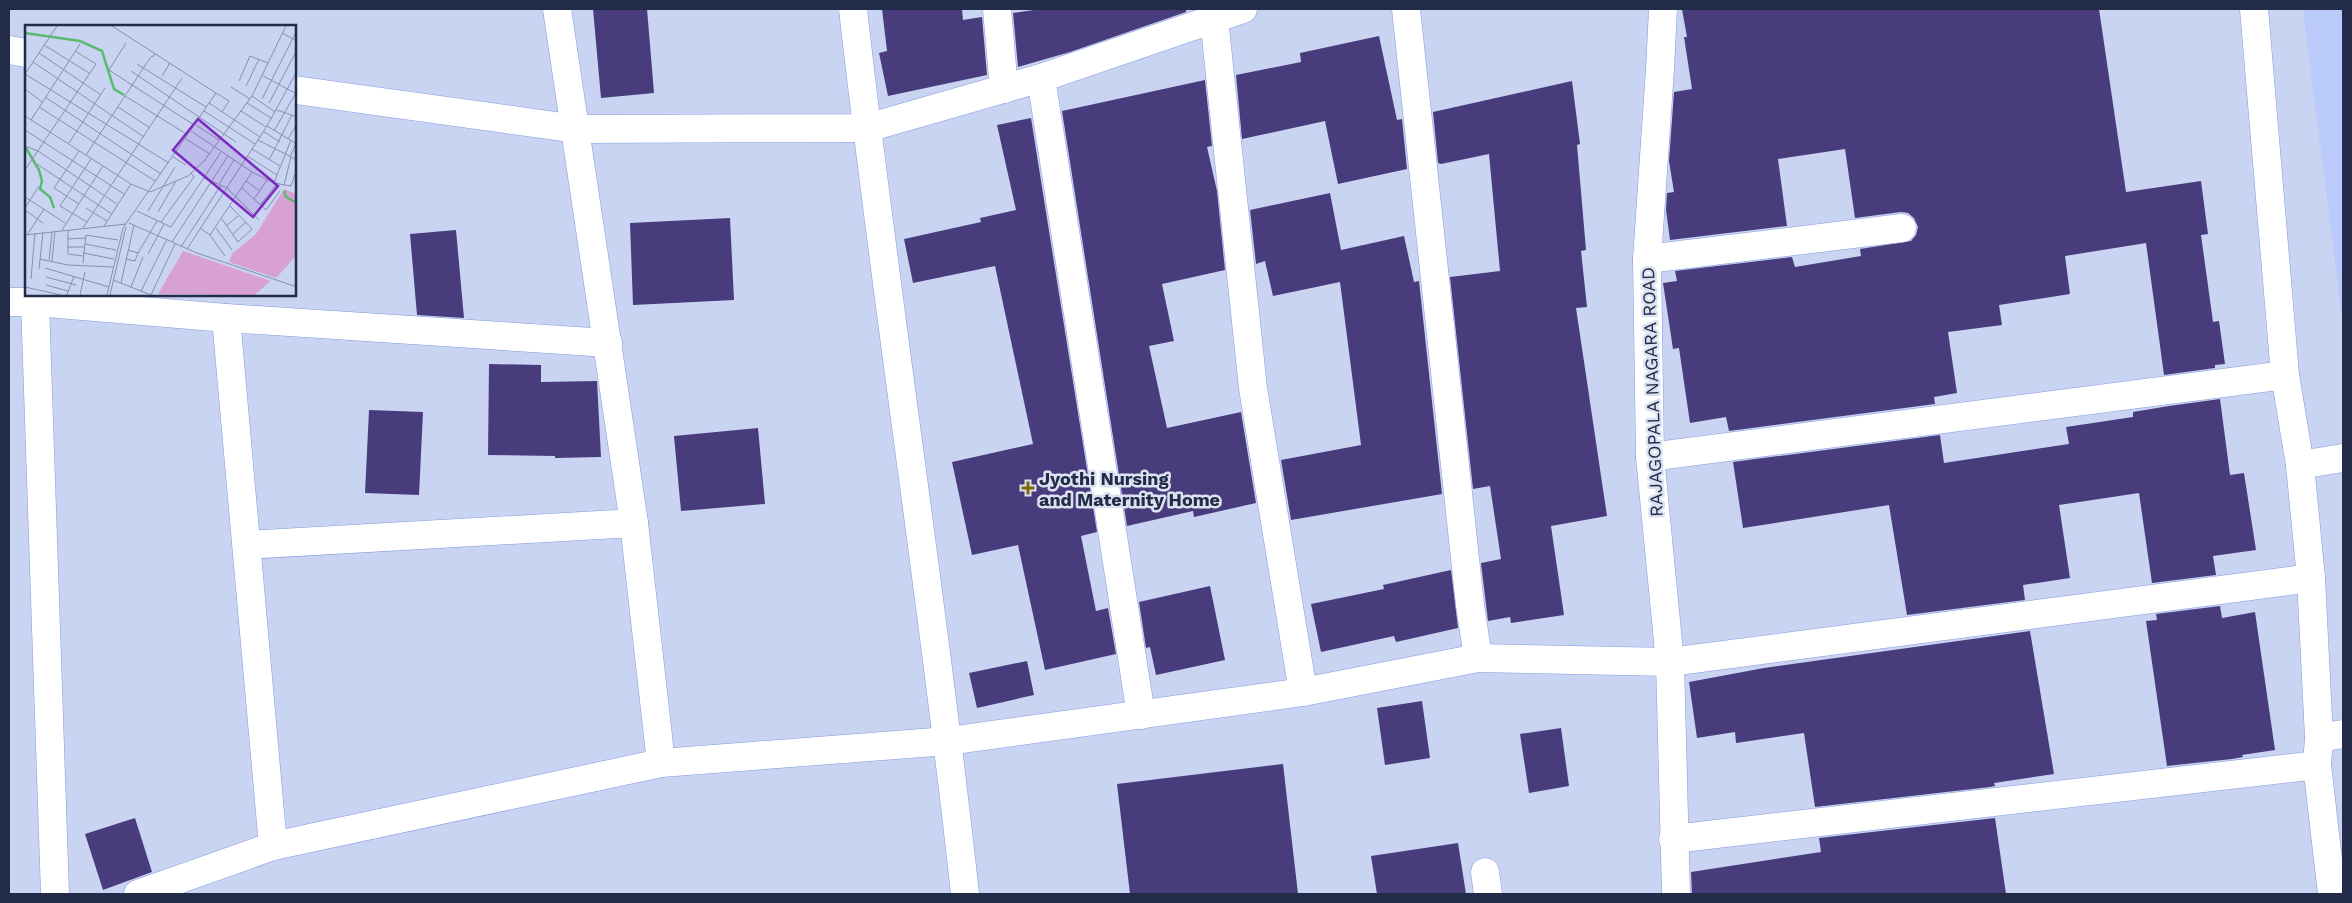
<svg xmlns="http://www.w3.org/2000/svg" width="2352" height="903" font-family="'Work Sans',sans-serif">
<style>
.built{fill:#bacbfb}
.building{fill:#483c7d}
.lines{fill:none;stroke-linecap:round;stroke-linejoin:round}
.minor-casing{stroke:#839ae0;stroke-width:29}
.major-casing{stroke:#839ae0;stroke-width:29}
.minor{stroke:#fff;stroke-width:28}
.major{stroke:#fff;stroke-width:28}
.poi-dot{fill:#846700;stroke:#dce2f1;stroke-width:2}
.labels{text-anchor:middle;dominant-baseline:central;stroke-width:5;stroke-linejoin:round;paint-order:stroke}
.street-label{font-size:18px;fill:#222b47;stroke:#dce2f1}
.poi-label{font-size:18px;font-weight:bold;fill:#222b47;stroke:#dce2f1;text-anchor:start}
.inset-river{fill:none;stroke:#5aba70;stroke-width:2.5}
.inset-road{fill:none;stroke:#8690ae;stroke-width:1}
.view{fill:#7b2cbf;fill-opacity:0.15;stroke:#7b2cbf;stroke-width:2.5}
.inset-edge{fill:none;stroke:#222b47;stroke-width:2.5}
</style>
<rect width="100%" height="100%" fill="#c9d4f2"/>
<path class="built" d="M 2303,9 L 2343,9 L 2343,326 Z"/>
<g class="building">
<path d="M 593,9 L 647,9 L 654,93 L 601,98 Z"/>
<path d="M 882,9 L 962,9 L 963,20 L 982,17 L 987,75 L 888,96 L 879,53 L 887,51 Z"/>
<path d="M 1041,9 L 1186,9 L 1186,12 L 1070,52 L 1018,67 L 1013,13 Z"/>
<path d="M 1682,9 L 2099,9 L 2126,192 L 2201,181 L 2208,234 L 2201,235 L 2213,322 L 2219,321 L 2225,364 L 2215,365 L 2215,368 L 2164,375 L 2146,243 L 2065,256 L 2070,294 L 1999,305 L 2002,325 L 1948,332 L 1957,393 L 1934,397 L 1935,404 L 1729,431 L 1726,417 L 1690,423 L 1679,348 L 1673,349 L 1663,283 L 1677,281 L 1675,271 L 1792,257 L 1795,267 L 1861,256 L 1860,249 L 1911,241 L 1916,235 L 1918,227 L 1914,218 L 1908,213 L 1901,212 L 1855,218 L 1845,149 L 1778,159 L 1787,226 L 1670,240 L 1666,210 L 1667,193 L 1674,192 L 1669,161 L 1674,92 L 1692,89 L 1684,37 L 1687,37 Z"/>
<path d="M 1379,36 L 1397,120 L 1402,119 L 1407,169 L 1338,184 L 1325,121 L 1242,139 L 1236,75 L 1301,62 L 1300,53 Z"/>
<path d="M 1205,80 L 1212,146 L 1207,147 L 1217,191 L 1225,270 L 1162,284 L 1174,341 L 1149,346 L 1167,428 L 1241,412 L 1256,503 L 1194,517 L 1193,511 L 1127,526 L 1062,111 Z"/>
<path d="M 1572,81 L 1580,144 L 1577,145 L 1586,250 L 1581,251 L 1587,307 L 1576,308 L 1607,516 L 1551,526 L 1564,615 L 1511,623 L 1510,617 L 1488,621 L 1481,563 L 1501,559 L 1490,486 L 1473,489 L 1450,277 L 1500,271 L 1489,154 L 1441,164 L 1438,163 L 1433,112 Z"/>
<path d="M 1031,118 L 1097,532 L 1081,536 L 1096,611 L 1108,608 L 1116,654 L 1045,670 L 1018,545 L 972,555 L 952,462 L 1033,444 L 995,266 L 913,283 L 904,239 L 981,222 L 980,218 L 1016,210 L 997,125 Z"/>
<path d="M 1330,193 L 1341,250 L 1404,236 L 1414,282 L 1419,281 L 1442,494 L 1291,520 L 1281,460 L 1361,445 L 1340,282 L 1273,296 L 1265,261 L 1256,264 L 1250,210 Z"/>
<path d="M 730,218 L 734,300 L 633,305 L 630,223 Z"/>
<path d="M 456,230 L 464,318 L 417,315 L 410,234 Z"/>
<path d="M 489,364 L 541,365 L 541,382 L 597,381 L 601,457 L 555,458 L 555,456 L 488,455 Z"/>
<path d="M 2220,399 L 2230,475 L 2244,473 L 2256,550 L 2213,556 L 2216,575 L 2152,583 L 2139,493 L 2059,505 L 2070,578 L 2023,585 L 2025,600 L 1907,615 L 1889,505 L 1743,528 L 1733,462 L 1940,435 L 1944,463 L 2069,444 L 2066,427 L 2133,417 L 2133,412 L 2169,406 Z"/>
<path d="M 369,410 L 423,412 L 419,495 L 365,493 Z"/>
<path d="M 758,428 L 765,504 L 681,511 L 674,436 Z"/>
<path d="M 1451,570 L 1458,628 L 1396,642 L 1394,636 L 1321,652 L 1311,604 L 1384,589 L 1383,585 Z"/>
<path d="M 1210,586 L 1225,660 L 1156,675 L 1150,647 L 1146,648 L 1139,602 Z"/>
<path d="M 2220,606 L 2222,618 L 2255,612 L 2275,750 L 2242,755 L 2243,757 L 2232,759 L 2167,766 L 2146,621 L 2157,620 L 2156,614 Z"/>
<path d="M 2030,631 L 2054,774 L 1994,783 L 1995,786 L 1990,787 L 1815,807 L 1804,733 L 1736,743 L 1735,732 L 1697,738 L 1689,682 L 1764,668 Z"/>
<path d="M 1027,661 L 1034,695 L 977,708 L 969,673 Z"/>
<path d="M 1422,701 L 1430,758 L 1385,765 L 1377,708 Z"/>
<path d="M 1561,728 L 1569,786 L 1529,793 L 1520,734 Z"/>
<path d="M 1283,764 L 1298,894 L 1130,894 L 1117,784 Z"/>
<path d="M 135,818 L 152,872 L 103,890 L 85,834 Z"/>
<path d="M 1995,818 L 2006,894 L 1692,894 L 1691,872 L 1821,852 L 1819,838 Z"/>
<path d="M 1458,843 L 1466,894 L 1377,894 L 1371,856 Z"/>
</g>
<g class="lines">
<defs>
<g id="minor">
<path d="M 557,9 L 634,523 L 661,763"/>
<path d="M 853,9 C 886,304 933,598 965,894"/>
<path d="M 997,9 L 1004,89"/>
<path d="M 1213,9 L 1253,388 L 1303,692"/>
<path d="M 1406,9 L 1470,605 L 1478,658"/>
<path d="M 1663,9 L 1660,69 L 1647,259 L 1650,457 L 1670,662 L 1676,894"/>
<path d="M 9,50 L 26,53"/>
<path d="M 1041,78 L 1141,715"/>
<path d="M 295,90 L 577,129 L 867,128 L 1041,78 L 1243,9"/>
<path d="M 1647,259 L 1902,228"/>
<path d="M 9,302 L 35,302 L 226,318 L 608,343"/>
<path d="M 35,302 L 55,894"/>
<path d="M 226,318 L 273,846"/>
<path d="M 1650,457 L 2285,375"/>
<path d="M 2300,465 L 2343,458"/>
<path d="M 247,545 L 634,523"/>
<path d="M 2319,738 L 2343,734"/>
<path d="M 1673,839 L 2317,765"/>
<path d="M 1485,872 L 1488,894"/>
<path d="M 138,894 L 273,846 L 661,763 L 948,741 L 1303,692 L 1478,658 L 1670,662 L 2311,578"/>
</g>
<path id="major" d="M 2254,9 L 2285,375 L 2300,465 L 2311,578 L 2319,738 L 2317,765 L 2332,894"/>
</defs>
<use href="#minor" class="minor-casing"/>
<use href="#major" class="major-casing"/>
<use href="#minor" class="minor"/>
<use href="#major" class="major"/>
</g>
<path class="poi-dot" d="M1025.5 480.5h5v5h5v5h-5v5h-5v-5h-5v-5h5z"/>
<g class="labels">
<g class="street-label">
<text transform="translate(1652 392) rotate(-92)">RAJAGOPALA NAGARA ROAD</text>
</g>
<g class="poi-label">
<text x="1039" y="478">Jyothi Nursing<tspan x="1039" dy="21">and Maternity Home</tspan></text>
</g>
</g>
<g transform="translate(25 25)">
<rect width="271" height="271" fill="#c9d4f2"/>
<path d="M 259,164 L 271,169 L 271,231 L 251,253 L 204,237 L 207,229 L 231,209 ZM 158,226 L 246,256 L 229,270 L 133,269 Z" fill="#d7a1d3"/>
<path class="inset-river" d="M 0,8 L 55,16 L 77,26 L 89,64 L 99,70M 1,123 L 14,145 L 17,156 L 15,164 L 25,172 L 29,183M 259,166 L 261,172 L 272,178"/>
<path class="inset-road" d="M 257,8 L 272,16M 101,18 L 84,45 L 169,100M 19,20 L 64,48M 14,28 L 76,70M 8,37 L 119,112M 112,39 L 181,82M 106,46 L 211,117M 0,49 L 144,138M 0,49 L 32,1M 137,51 L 145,38M 238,51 L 270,68M 214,56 L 225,31 L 243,38M 221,61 L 234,34M 206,62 L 225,74M 0,64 L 17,77M 191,68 L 204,76 L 197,87M 100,71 L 163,110M 227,71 L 250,87M 20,72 L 136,149M 237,74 L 272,5M 184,78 L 235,112M 222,78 L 246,93M 244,78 L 272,25M 14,82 L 130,156M 93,82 L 125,103M 252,85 L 272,92M 179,86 L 230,119M 216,86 L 241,102M 0,91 L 106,159 L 125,167 L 163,151 L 179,136 L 227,71 L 261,1M 6,95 L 55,19M 171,100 L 194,115M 242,101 L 272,119M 0,105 L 99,169M 166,106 L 227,147 L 249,158 L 266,161 L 272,144M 238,106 L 255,117M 249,106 L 272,66M 161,114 L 185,129M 263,114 L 272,99M 233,115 L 272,135M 44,118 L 80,63M 0,121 L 13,126 L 92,179M 227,124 L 255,141M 61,130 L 125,33 L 131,29M 222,131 L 252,150 L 249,158M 148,132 L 161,140M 265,132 L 272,116M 244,135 L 267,90M 12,139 L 87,189M 0,145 L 71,39 L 50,26M 252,150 L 266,115M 179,153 L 202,163 L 234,195M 221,156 L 235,166M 194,159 L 209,135M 259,160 L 266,132M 217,163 L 241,185 L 255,166M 0,172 L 40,198M 229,174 L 242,155M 54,179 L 29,163 L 54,126M 235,180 L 252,159M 0,183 L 14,161M 61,183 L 82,196M 0,185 L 18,198M 112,186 L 146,202 L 196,127M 123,186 L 150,142M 133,187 L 151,156M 197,194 L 213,217 L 227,204 L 205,181M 62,197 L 35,181 L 66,134M 136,197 L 169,152 L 166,148M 104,198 L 172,228 L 272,262M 79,201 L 106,159M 201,201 L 213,191M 58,203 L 157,53M 175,203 L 185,210 L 200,231M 191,203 L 207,225M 37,205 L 78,141M 43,205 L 43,214 L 61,213M 208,209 L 221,197M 0,210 L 101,199M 2,210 L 19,184M 185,210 L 227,147M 43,214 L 43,229 L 58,231M 147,217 L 203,131M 60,219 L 91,225M 43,222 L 59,222M 156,222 L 196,160M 162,224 L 242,101 L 272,46M 103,225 L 113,228 L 132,196M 58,228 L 89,234M 123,229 L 139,199M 15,234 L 43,240 L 88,242M 101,234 L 110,236 L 113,228M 24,235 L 27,207M 27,237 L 30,206M 58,238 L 61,210 L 93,215M 20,243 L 84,262M 14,244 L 18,207M 21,252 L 51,260M 6,254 L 10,208M 88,255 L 126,270M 96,258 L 109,200M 21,260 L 43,266M 0,262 L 36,270M 106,262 L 118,232M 116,266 L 142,214M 42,270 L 49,251M 55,270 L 60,247M 82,270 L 98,203 L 191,68 L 87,1M 85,270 L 101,202M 126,270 L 150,219"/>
<path class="view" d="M 173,94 L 253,161 L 228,192 L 148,125 Z"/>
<rect width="271" height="271" class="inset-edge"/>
</g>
<rect width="2352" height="903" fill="none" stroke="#222b47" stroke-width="20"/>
</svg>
